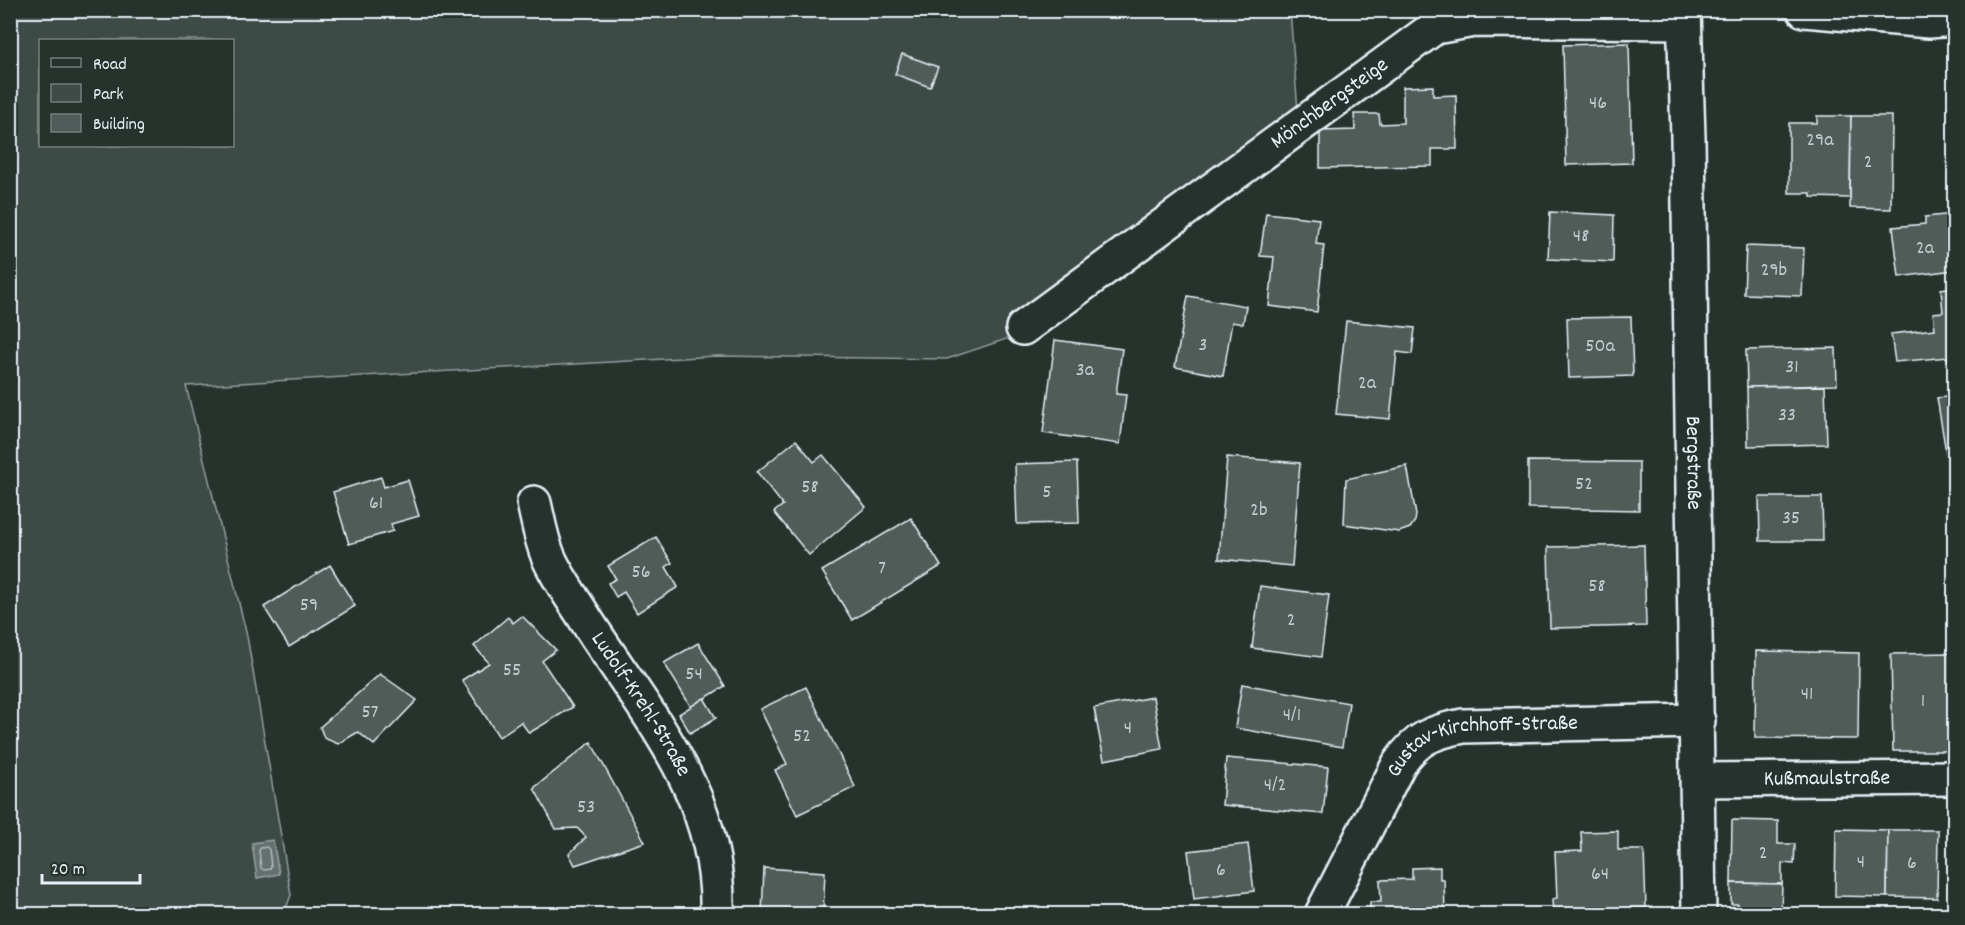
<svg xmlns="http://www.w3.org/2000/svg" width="1965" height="925" font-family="Dekko,sans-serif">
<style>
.green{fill:#3e4b47;stroke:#939ea0;stroke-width:1.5;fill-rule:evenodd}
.water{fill:#636f6d;stroke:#98a3a5;stroke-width:1.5}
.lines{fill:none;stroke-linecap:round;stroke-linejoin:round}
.shore{stroke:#b3bdc0;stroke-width:1.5}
.building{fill:#505c59;stroke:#e8f1f8;stroke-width:1.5}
.minor-casing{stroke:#e8f1f8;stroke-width:38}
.minor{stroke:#26332d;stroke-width:33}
.labels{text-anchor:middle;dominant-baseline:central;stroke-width:6;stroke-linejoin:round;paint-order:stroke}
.number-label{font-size:20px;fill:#c2ccd0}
.street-label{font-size:22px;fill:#e8f1f8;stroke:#26332d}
</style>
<rect width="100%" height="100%" fill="#26332d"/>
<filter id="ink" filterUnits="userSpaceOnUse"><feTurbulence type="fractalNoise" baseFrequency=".0167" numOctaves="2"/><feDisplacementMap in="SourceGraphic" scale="12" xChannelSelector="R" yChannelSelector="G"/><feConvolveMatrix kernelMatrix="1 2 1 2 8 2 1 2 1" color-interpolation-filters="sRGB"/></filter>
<g filter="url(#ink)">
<path class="green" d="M 10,11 L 1290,11 L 1298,111 L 1036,329 L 947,359 L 717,356 L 186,386 L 247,636 L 291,895 L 284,914 L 11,914 ZM 40,40 L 232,40 L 232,146 L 40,146 Z"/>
<path class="water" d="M 273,840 L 279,874 L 257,878 L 252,843 Z"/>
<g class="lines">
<path class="shore" d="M 266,847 L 269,849 L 271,867 L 270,869 L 264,870 L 261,868 L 259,850 L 261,848 Z"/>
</g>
<g class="building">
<path d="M 1629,43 L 1632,163 L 1566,165 L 1563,45 Z"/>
<path d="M 902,54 L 938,67 L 930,87 L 895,74 Z"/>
<path d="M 1433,86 L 1433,96 L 1456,95 L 1457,149 L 1432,149 L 1432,166 L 1320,168 L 1320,131 L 1355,130 L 1354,114 L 1379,114 L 1380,124 L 1403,123 L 1403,87 Z"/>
<path d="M 1817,116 L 1851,116 L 1850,198 L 1811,197 L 1811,193 L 1789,193 L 1789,123 L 1817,123 Z"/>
<path d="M 1851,116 L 1892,116 L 1891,209 L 1850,208 Z"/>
<path d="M 1550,212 L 1614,215 L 1613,262 L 1548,259 Z"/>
<path d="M 1266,213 L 1319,219 L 1316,244 L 1324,245 L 1317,312 L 1269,306 L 1274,257 L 1260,256 Z"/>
<path d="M 1954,214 L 1954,270 L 1899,277 L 1893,227 L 1925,224 L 1925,217 Z"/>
<path d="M 1746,246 L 1804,248 L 1802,296 L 1744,294 Z"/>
<path d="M 1954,287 L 1954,360 L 1948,360 L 1948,357 L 1895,362 L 1891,334 L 1935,329 L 1933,313 L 1943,312 L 1941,289 Z"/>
<path d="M 1188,296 L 1246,306 L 1243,324 L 1232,322 L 1223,376 L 1175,367 Z"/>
<path d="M 1631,317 L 1633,376 L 1569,378 L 1567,318 Z"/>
<path d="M 1346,321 L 1415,328 L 1412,354 L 1397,352 L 1390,419 L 1336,414 Z"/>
<path d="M 1055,340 L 1122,349 L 1116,394 L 1126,395 L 1120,444 L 1043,433 Z"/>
<path d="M 1836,348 L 1837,385 L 1747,387 L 1746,350 Z"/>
<path d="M 1825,386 L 1827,444 L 1748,446 L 1747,387 Z"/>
<path d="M 1954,396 L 1954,456 L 1947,458 L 1937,398 Z"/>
<path d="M 796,440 L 814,462 L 823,455 L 866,507 L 809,555 L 774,512 L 783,505 L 757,472 Z"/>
<path d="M 1227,457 L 1300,463 L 1292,566 L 1219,559 Z"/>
<path d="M 1528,461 L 1639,462 L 1639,510 L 1528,508 Z"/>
<path d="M 1077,462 L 1079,523 L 1017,524 L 1015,464 Z"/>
<path d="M 1407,466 L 1416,515 L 1415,521 L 1410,528 L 1399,532 L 1344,524 L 1346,479 Z"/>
<path d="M 381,477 L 384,487 L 408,480 L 419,516 L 391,524 L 393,531 L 349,544 L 333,492 Z"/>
<path d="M 1759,497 L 1822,497 L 1823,541 L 1760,541 Z"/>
<path d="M 911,518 L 941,566 L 852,620 L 822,571 Z"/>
<path d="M 656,537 L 672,563 L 666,567 L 678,587 L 637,613 L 624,592 L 616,597 L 608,583 L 616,579 L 608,566 Z"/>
<path d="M 1644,545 L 1646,626 L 1550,628 L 1548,547 Z"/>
<path d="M 330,565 L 355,606 L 289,647 L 264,607 Z"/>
<path d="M 1260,586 L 1329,595 L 1321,657 L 1252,648 Z"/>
<path d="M 522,616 L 556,650 L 542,661 L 573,707 L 529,733 L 521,722 L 499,737 L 462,680 L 489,663 L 474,646 L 508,617 L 513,623 Z"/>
<path d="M 698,643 L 725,686 L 691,707 L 664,663 Z"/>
<path d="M 1756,651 L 1859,653 L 1858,739 L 1755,738 Z"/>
<path d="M 1954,653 L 1954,751 L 1893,751 L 1891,654 Z"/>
<path d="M 380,674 L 417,700 L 374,745 L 358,732 L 338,744 L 324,738 L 320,727 Z"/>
<path d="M 1242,684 L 1349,703 L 1342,747 L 1235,728 Z"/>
<path d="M 806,687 L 855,787 L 797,815 L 775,770 L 787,764 L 760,709 Z"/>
<path d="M 1153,697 L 1162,749 L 1104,760 L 1094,708 Z"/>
<path d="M 704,698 L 716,718 L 690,733 L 679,714 Z"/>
<path d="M 591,742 L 645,842 L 575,865 L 569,854 L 586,837 L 577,828 L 556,829 L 534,788 Z"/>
<path d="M 1226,758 L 1328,767 L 1323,814 L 1222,805 Z"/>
<path d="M 1732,820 L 1778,821 L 1778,844 L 1795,844 L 1794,864 L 1782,863 L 1782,884 L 1731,883 Z"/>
<path d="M 1836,829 L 1888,830 L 1887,897 L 1835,896 Z"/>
<path d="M 1888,830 L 1938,830 L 1937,898 L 1887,897 Z"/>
<path d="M 1618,831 L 1618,850 L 1644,850 L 1646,908 L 1628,909 L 1628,914 L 1553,914 L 1552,899 L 1557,898 L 1555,852 L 1582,851 L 1581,832 Z"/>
<path d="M 1248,844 L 1254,891 L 1194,899 L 1188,851 Z"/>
<path d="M 1440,867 L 1440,879 L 1444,879 L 1445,914 L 1370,914 L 1370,902 L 1381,902 L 1380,880 L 1412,879 L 1412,868 Z"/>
<path d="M 764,868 L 825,872 L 823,914 L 762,914 Z"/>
<path d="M 1731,883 L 1782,884 L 1781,914 L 1737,914 L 1738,904 L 1731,904 Z"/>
</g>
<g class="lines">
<defs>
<g id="minor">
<path id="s1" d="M 1684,10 L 1688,137 L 1699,914"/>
<path d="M 1804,10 L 1929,21 L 1954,19"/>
<path id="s2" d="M 1023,328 L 1435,27 L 1474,20 L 1684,22"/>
<path id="s3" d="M 534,503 C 538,520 541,539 548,556 C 557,577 571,596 583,615 C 643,711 721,793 717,914"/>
<path id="s4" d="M 1698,780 L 1954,778"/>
<path id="s5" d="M 1322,914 L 1399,764 C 1417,738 1432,732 1463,726 L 1698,721"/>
</g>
</defs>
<use href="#minor" class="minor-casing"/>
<use href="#minor" class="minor"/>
</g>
</g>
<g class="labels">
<g class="number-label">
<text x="1598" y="104">46</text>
<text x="1820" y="141">29a</text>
<text x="1868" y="163">2</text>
<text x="1581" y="237">48</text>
<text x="1925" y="249">2a</text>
<text x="1774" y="271">29b</text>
<text x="1203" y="346">3</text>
<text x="1600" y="347">50a</text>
<text x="1792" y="368">31</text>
<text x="1085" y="371">3a</text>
<text x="1367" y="384">2a</text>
<text x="1787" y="416">33</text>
<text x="1584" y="485">52</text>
<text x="810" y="488">58</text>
<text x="1047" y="493">5</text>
<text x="376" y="504">61</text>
<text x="1259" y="511">2b</text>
<text x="1791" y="519">35</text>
<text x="882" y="569">7</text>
<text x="641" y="573">56</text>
<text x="1597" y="587">58</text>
<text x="309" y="606">59</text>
<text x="1291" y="621">2</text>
<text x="512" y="671">55</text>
<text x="694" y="675">54</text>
<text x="1807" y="695">41</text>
<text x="1923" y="702">1</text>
<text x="370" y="713">57</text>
<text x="1292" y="716">4/1</text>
<text x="1128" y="729">4</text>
<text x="802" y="737">52</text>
<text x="1275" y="786">4/2</text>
<text x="586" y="808">53</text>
<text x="1763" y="854">2</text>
<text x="1861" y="863">4</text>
<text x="1912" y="864">6</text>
<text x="1221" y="871">6</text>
<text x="1600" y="875">64</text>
</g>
<g class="street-label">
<text stroke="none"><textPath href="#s2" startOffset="380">Mönchbergsteige</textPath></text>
<text stroke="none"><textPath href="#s1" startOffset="453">Bergstraße</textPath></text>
<text stroke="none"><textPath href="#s3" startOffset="230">Ludolf-Krehl-Straße</textPath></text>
<text stroke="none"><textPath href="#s5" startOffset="258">Gustav-Kirchhoff-Straße</textPath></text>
<text stroke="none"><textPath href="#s4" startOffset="129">Kußmaulstraße</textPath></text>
</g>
</g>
<rect width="1965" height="925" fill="none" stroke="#26332d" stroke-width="36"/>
<rect x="18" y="18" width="1929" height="889" fill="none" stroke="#e8f1f8" stroke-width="2" filter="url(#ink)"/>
<rect x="39" y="39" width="195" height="108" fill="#26332d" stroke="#747f7e" stroke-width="1.5"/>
<rect x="51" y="58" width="30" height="9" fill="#26332d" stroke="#747f7e" stroke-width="1.5"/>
<text x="93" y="69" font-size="18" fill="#e8f1f8">Road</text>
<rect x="51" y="84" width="30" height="18" fill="#3e4b47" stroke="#747f7e" stroke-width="1.5"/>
<text x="93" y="99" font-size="18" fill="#e8f1f8">Park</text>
<rect x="51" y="114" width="30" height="18" fill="#505c59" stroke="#747f7e" stroke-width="1.5"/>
<text x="93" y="129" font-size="18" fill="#e8f1f8">Building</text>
<path d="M42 874v9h98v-9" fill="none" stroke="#e8f1f8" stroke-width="3"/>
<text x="51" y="874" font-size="18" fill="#e8f1f8" stroke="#26332d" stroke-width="4.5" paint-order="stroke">20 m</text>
</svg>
